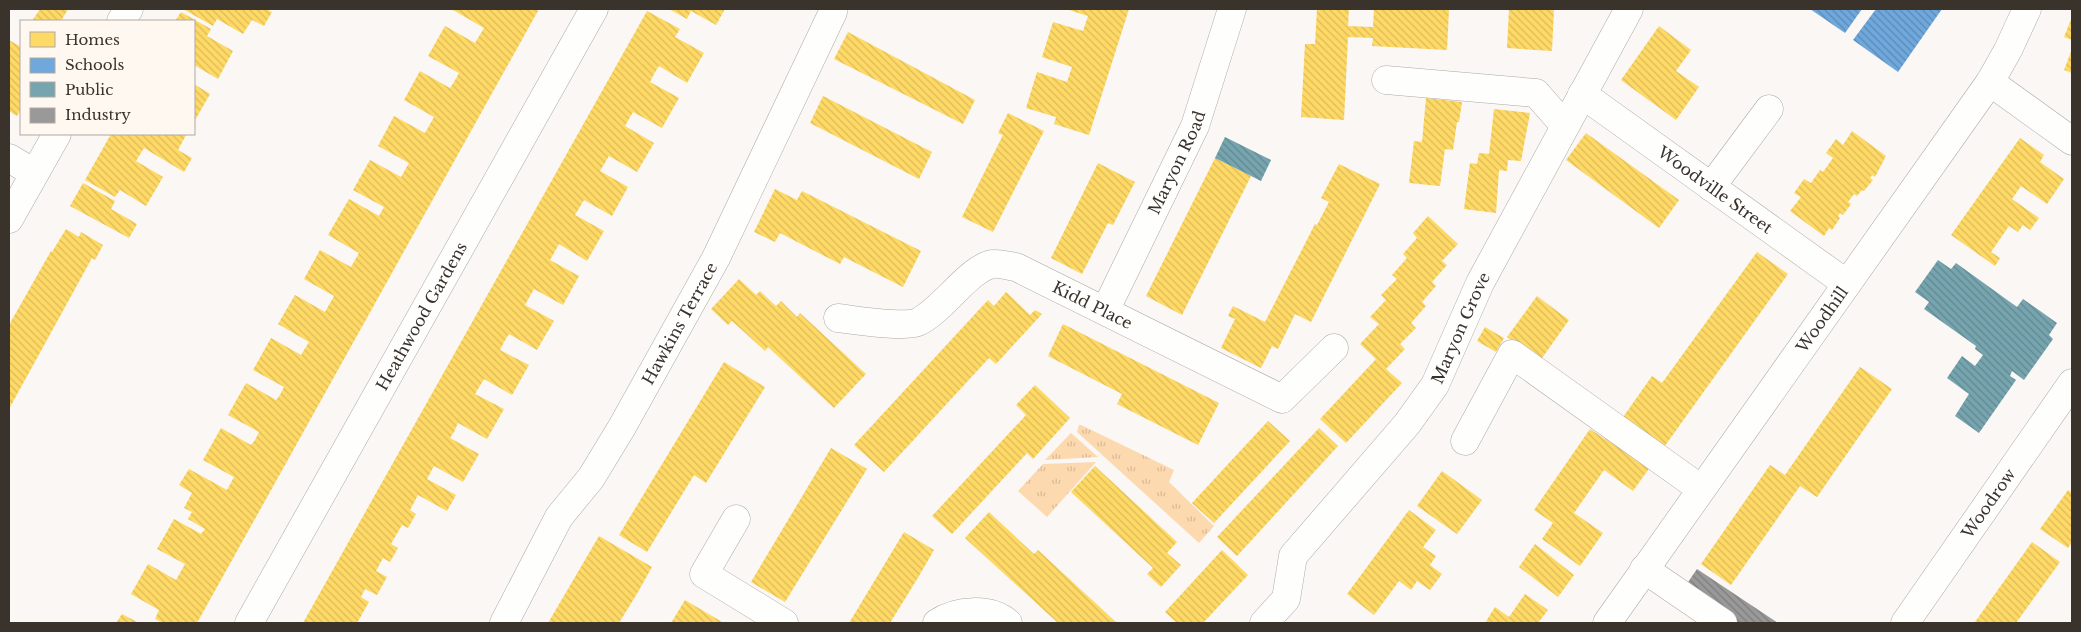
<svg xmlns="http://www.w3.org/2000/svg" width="2081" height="632" font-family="'Libre Baskerville',serif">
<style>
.grass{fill:url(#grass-tufts)}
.homes{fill:url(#homes-back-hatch)}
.schools{fill:url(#schools-back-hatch)}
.public{fill:url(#public-back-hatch)}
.industry{fill:url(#industry-back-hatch)}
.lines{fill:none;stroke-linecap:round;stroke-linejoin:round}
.minor-casing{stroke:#ada9a5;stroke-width:29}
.minor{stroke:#fefefd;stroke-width:28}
.labels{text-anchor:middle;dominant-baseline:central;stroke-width:5;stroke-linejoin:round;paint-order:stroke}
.street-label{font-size:16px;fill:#3a332c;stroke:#fef8f0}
</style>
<defs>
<pattern id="grass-tufts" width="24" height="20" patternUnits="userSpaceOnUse" patternTransform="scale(1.25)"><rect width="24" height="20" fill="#fcd9af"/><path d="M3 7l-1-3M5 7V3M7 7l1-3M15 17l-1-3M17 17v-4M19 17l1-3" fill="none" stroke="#d9bb97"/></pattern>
<pattern id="homes-back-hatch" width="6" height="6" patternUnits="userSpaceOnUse" patternTransform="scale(1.25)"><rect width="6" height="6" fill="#ffd966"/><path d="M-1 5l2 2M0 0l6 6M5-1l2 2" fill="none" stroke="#dbbb59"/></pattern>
<pattern id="schools-back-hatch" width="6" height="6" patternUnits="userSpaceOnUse" patternTransform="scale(1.25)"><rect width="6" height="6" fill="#6fa8dc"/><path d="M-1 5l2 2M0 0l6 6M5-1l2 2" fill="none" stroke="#5c89b3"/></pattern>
<pattern id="public-back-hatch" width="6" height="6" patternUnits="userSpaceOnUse" patternTransform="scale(1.25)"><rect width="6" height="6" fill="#76a5af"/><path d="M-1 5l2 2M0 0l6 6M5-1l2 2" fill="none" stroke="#62878f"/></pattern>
<pattern id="industry-back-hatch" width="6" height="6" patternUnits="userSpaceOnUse" patternTransform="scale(1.25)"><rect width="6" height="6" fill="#999"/><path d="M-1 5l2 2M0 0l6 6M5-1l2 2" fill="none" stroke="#7e7d7d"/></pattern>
</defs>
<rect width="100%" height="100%" fill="#faf7f4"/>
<g class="grass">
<path d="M 1079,425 L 1081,425 L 1174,470 L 1169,482 L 1214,526 L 1199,543 L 1077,432 Z"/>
<path d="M 1071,433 L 1098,457 L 1045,460 Z"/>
<path d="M 1096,462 L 1047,517 L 1018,491 L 1043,464 Z"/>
</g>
<g class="homes">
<path d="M 40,9 L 68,9 L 61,21 L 32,21 Z"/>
<path d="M 183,9 L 266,9 L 272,12 L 264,26 L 252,20 L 243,34 L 217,19 L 213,26 Z"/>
<path d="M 454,9 L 539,9 L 197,623 L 163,623 L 155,619 L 159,610 L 131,594 L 148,564 L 176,580 L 185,564 L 157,549 L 174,519 L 201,534 L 205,529 L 188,519 L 192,512 L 184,508 L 192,493 L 179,485 L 189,469 L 227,490 L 234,477 L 203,460 L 221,428 L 251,445 L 255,440 L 259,432 L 228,415 L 246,383 L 276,400 L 280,395 L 284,387 L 253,370 L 271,338 L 301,355 L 309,342 L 278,324 L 295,295 L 325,312 L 334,296 L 304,279 L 320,250 L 351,267 L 359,253 L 328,235 L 349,199 L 379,216 L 384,207 L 353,190 L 370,160 L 401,177 L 409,163 L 378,146 L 394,116 L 425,133 L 434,117 L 404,100 L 420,71 L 450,88 L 454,82 L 459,73 L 428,56 L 445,26 L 475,43 L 484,28 L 453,10 Z"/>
<path d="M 669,9 L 725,9 L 716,25 L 691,11 L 687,19 Z"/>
<path d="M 1066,9 L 1129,9 L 1089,135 L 1054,124 L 1056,117 L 1026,108 L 1037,72 L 1067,82 L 1072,67 L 1042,57 L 1053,22 L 1083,31 L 1088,16 Z"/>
<path d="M 1317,9 L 1349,9 L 1348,26 L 1373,27 L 1374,9 L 1449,10 L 1447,50 L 1372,46 L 1373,38 L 1348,37 L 1344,120 L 1301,117 L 1305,44 L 1315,44 Z"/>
<path d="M 1509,9 L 1554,9 L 1552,51 L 1507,48 Z"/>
<path d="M 647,11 L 680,29 L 675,37 L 704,53 L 687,83 L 659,66 L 654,74 L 650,82 L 679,98 L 662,128 L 633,112 L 625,126 L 654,143 L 637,172 L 609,156 L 600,171 L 628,187 L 612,216 L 584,200 L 575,215 L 604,231 L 587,261 L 559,244 L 554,253 L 550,260 L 579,276 L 563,305 L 534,289 L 525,305 L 554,321 L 545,336 L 537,350 L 509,334 L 504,342 L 500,350 L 529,365 L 512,395 L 484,379 L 475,394 L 504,409 L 487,439 L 458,423 L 454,432 L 450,438 L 479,454 L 463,482 L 434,466 L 427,479 L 456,495 L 447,511 L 418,495 L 410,510 L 416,514 L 408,528 L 402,525 L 391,544 L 398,548 L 390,562 L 383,558 L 376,571 L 387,577 L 377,595 L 365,589 L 361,597 L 369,602 L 357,623 L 303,623 Z"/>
<path d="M 181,12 L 211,29 L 207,36 L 233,51 L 218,79 L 194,65 L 194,21 L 175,21 Z"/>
<path d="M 2072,17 L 2072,40 L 2064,37 Z"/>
<path d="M 1659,26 L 1691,50 L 1676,71 L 1699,87 L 1676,120 L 1621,80 Z"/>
<path d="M 848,32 L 975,100 L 963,124 L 834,59 Z"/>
<path d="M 9,40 L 21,47 L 21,109 L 17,116 L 9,111 Z"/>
<path d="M 2072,49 L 2072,73 L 2064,70 Z"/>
<path d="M 194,84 L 210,94 L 194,122 Z"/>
<path d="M 823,96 L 932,152 L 919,179 L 810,123 Z"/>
<path d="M 1426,98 L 1462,102 L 1459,122 L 1457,122 L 1453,150 L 1445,149 L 1440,186 L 1409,183 L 1414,141 L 1422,142 Z"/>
<path d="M 1494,109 L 1530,113 L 1521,161 L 1508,160 L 1507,171 L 1499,170 L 1496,213 L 1464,209 L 1470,163 L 1477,164 L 1479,153 L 1489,154 Z"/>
<path d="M 1008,113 L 1044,131 L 993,232 L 962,217 L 1003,135 L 998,133 Z"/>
<path d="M 1852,131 L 1886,156 L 1875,177 L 1872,175 L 1870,178 L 1873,180 L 1864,191 L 1862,190 L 1857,196 L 1854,194 L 1848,202 L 1851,204 L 1843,215 L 1840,213 L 1838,216 L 1840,218 L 1832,230 L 1829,228 L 1824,236 L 1790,211 L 1801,197 L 1794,193 L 1804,179 L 1811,183 L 1820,170 L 1823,172 L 1833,158 L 1826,153 L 1836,139 L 1843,145 Z"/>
<path d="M 1586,133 L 1679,200 L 1659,228 L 1566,160 Z"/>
<path d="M 111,134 L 183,134 L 186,135 L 178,150 L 192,158 L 184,172 L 144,148 L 136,161 L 163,177 L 146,206 L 120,190 L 115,197 L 85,180 Z"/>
<path d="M 2020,138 L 2044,155 L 2040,162 L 2064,179 L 2047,204 L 2021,186 L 2012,199 L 2039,218 L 2030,230 L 2023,225 L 2018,232 L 2009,226 L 1991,252 L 2000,258 L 1995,266 L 1951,235 Z"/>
<path d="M 1215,158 L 1251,176 L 1182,315 L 1146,296 Z"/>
<path d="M 1098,163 L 1135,182 L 1113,225 L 1108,223 L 1082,274 L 1051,258 Z"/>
<path d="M 1339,164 L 1380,184 L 1311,322 L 1295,314 L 1278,349 L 1272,346 L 1261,368 L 1221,348 L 1235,319 L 1228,316 L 1233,306 L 1265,322 L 1315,224 L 1317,225 L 1329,202 L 1321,198 Z"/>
<path d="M 83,183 L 115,201 L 111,209 L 137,224 L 129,238 L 70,206 Z"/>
<path d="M 775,189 L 797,200 L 802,191 L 921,251 L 903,287 L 844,257 L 840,264 L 780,233 L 775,242 L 754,232 Z"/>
<path d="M 1428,216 L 1458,244 L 1442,261 L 1447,265 L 1432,282 L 1436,286 L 1422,302 L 1426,306 L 1411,323 L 1416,328 L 1400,344 L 1405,349 L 1386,369 L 1402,383 L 1346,443 L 1320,419 L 1376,359 L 1360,344 L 1379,324 L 1370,317 L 1386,300 L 1381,295 L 1397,279 L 1392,275 L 1407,258 L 1403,254 L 1417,238 L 1413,233 Z"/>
<path d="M 66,229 L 79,237 L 81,232 L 103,245 L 95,260 L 92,258 L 9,409 L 9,325 L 51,251 L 52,252 Z"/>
<path d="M 1757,252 L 1788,274 L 1662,450 L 1621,420 L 1652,376 L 1662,383 Z"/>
<path d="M 739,279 L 756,295 L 760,291 L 776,306 L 781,301 L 797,317 L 800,313 L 866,374 L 834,408 L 768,347 L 765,351 L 732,321 L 728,325 L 711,309 Z"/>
<path d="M 1006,292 L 1030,315 L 1035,310 L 1042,314 L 996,364 L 989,358 L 884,472 L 854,445 L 988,300 L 994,306 Z"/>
<path d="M 1537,296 L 1569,320 L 1540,361 L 1507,337 Z"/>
<path d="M 1063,324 L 1219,403 L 1198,445 L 1117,404 L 1122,394 L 1048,356 Z"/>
<path d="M 1485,327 L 1504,338 L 1496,352 L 1477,341 Z"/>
<path d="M 724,362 L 765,387 L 706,483 L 694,475 L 647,552 L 619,535 Z"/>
<path d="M 1860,367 L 1892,389 L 1817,497 L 1800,486 L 1731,585 L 1701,564 L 1770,465 L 1785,475 Z"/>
<path d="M 1035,385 L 1070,418 L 1033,459 L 1027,453 L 952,534 L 932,516 L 1026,415 L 1016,405 Z"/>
<path d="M 1268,421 L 1290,441 L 1214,523 L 1192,503 Z"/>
<path d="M 1319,428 L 1338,446 L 1237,556 L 1217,537 Z"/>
<path d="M 1590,429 L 1605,439 L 1609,432 L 1653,463 L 1633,491 L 1604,470 L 1574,513 L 1603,533 L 1580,566 L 1542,539 L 1553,523 L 1534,510 Z"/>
<path d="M 831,448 L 867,469 L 785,602 L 751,582 Z"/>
<path d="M 1095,466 L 1177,542 L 1167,553 L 1181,565 L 1161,587 L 1147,574 L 1153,568 L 1071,492 Z"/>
<path d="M 1442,471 L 1482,500 L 1457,534 L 1417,506 Z"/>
<path d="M 2068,490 L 2072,493 L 2072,542 L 2068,548 L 2040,529 Z"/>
<path d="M 1409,510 L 1436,530 L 1423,547 L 1436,556 L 1430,565 L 1442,574 L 1430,590 L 1417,581 L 1411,590 L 1399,581 L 1374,615 L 1347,594 Z"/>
<path d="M 989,512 L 1034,554 L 1038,550 L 1117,623 L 1058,623 L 965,538 Z"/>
<path d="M 904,532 L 934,550 L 919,576 L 890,623 L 849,623 Z"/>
<path d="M 599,536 L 652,567 L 638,592 L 619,623 L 548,623 Z"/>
<path d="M 2032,542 L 2060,562 L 2016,623 L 1977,623 L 1975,622 Z"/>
<path d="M 1535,544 L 1574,575 L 1558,597 L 1519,567 Z"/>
<path d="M 1222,550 L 1248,575 L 1203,623 L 1177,623 L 1165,612 Z"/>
<path d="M 1525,594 L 1548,610 L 1538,623 L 1485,623 L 1495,607 L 1509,617 Z"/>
<path d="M 685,600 L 712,616 L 724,623 L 671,623 Z"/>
<path d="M 122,614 L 139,623 L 116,623 Z"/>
</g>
<g class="schools">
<path d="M 1810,9 L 1862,9 L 1845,33 Z"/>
<path d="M 1876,9 L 1942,9 L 1898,72 L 1853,40 Z"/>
</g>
<g class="public">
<path d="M 1225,137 L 1271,160 L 1261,181 L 1215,158 Z"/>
<path d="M 1938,260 L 1951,269 L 1956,263 L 2017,307 L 2023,299 L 2057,323 L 2049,335 L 2053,339 L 2024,380 L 2012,371 L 2010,376 L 2016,380 L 1979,433 L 1955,416 L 1969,394 L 1947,378 L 1962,356 L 1975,366 L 1983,355 L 1975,349 L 1976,346 L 1924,309 L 1929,302 L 1915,292 Z"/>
</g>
<path class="industry" d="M 1697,569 L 1778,623 L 1735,623 L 1684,588 Z"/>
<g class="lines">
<defs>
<g id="minor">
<path d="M 121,21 L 129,9"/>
<path d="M 1386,80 L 1536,93 L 1565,126"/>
<path d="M 1990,82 L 2072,141"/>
<path id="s1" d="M 1582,94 L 1847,284"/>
<path d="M 9,158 L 34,173"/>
<path d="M 1711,187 L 1769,109"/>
<path d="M 9,219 L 57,134"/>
<path id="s2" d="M 1105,311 L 1195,126 L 1232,9"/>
<path id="s3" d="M 838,318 C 855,320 904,328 918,322 C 943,310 970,267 993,264 C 999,263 1009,266 1016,267 L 1282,399 L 1334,348"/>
<path d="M 1465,441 L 1512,354 L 1701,489"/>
<path d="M 736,519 L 704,574 L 784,623"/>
<path d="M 1644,569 L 1723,623"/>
<path id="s4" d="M 249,623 L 594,9"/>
<path id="s5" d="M 504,623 L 559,517 L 591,478 L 622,427 L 716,258 L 833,12"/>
<path d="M 937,623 C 956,610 990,607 1008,623"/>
<path id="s6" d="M 1264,623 L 1286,599 L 1293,556 L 1407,424 L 1435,385 L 1480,283 L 1629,9"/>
<path id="s7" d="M 1607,623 L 1990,82 L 2008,50 L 2027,9"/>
<path id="s8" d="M 1905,623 L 2072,383"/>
</g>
</defs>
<use href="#minor" class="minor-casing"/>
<use href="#minor" class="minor"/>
</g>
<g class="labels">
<g class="street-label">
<text stroke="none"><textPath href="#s2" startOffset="165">Maryon Road</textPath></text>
<text stroke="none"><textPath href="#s1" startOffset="164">Woodville Street</textPath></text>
<text stroke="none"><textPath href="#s3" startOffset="285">Kidd Place</textPath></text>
<text stroke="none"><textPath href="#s4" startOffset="352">Heathwood Gardens</textPath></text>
<text stroke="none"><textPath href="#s7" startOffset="372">Woodhill</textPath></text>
<text stroke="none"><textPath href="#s5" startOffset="348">Hawkins Terrace</textPath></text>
<text stroke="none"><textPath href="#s6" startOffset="361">Maryon Grove</textPath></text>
<text stroke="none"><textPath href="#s8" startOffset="146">Woodrow</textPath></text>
</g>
</g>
<rect width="2081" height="632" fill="none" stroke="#3a332c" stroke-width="20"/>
<rect x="20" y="20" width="175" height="115" fill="#fef8f0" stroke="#b0a9a2"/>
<rect x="30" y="32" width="25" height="15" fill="#ffd966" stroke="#b0a9a2"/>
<text x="65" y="45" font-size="15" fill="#3a332c">Homes</text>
<rect x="30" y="58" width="25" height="15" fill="#6fa8dc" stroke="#b0a9a2"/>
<text x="65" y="70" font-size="15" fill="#3a332c">Schools</text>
<rect x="30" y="82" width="25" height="15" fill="#76a5af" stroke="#b0a9a2"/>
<text x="65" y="95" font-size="15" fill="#3a332c">Public</text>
<rect x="30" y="108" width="25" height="15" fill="#999999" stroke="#b0a9a2"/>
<text x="65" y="120" font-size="15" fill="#3a332c">Industry</text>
</svg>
